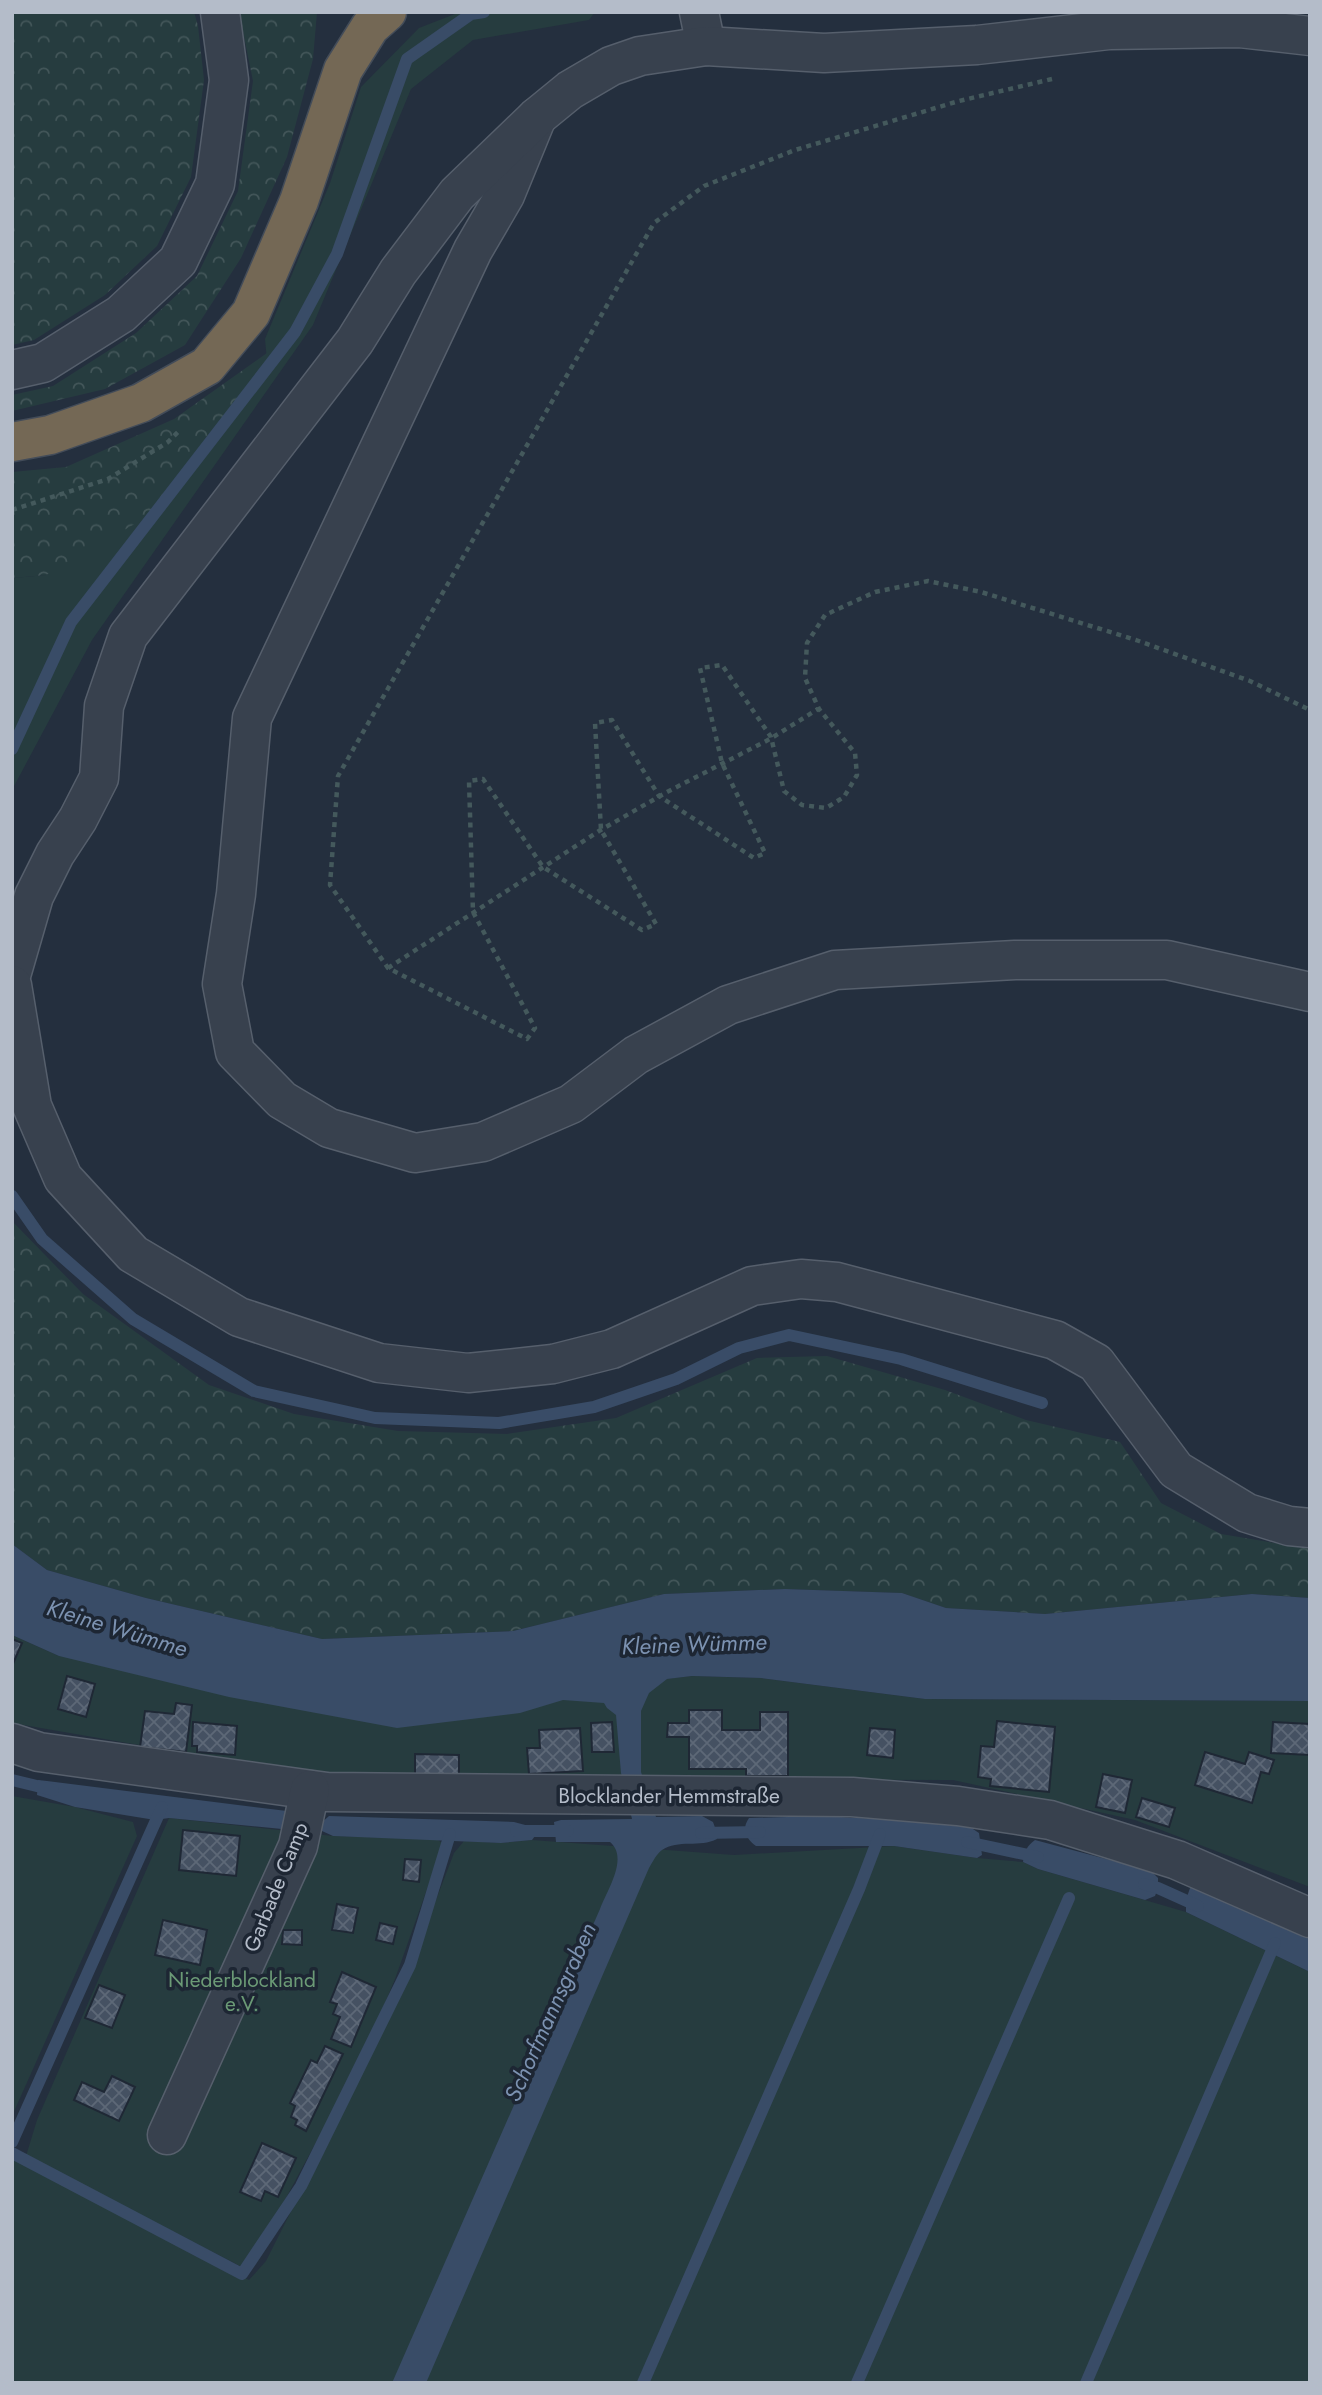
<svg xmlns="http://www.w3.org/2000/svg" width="1322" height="2395" font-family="Jost,sans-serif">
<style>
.green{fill:#263c3f}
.forest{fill:url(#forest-crowns)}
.water{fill:#394c67}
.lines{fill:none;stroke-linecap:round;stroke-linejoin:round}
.stream{stroke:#394c67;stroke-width:12}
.building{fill:url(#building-cross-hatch);stroke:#1f2835;stroke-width:2}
.minor-casing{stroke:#565f6c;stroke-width:41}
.highway-casing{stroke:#434c59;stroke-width:41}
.path{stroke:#44595c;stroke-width:4.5;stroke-dasharray:5 5;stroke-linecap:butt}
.minor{stroke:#38414e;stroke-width:38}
.highway{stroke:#746855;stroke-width:38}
.labels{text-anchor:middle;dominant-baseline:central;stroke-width:7;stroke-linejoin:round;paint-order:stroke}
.street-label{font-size:21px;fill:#b4bcc9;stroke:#1d2633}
.park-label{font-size:21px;fill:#6b9a76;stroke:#1d2633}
.water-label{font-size:23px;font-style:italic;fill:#7c92b1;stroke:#1d2633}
</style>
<defs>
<pattern id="forest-crowns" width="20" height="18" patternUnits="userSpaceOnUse" patternTransform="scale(1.75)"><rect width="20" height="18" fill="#263c3f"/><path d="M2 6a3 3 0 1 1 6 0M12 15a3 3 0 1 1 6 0" fill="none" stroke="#435659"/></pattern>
<pattern id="building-cross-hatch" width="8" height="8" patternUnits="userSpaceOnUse" patternTransform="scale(1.75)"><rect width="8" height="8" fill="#455162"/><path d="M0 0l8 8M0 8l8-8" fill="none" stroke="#5d6877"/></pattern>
</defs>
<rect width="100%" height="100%" fill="#242f3e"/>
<g class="green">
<path d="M 460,12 L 595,12 L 589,20 L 473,40 L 411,89 L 313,325 L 92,640 L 12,790 L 12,578 L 46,575 L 267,361 L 265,339 L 330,183 L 361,87 L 419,28 Z"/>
<path d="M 12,1635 L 59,1656 L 620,1684 L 692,1676 L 761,1678 L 925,1699 L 1310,1701 L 1310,1887 L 1135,1820 L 953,1780 L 498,1779 L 300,1773 L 12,1723 Z"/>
<path d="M 12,1796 L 75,1807 L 133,1822 L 137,1836 L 12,2116 Z"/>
<path d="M 169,1818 L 333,1836 L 437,1839 L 443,1844 L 395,1979 L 364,2053 L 252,2261 L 240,2266 L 26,2156 L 37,2120 Z"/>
<path d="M 532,1840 L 734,1855 L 894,1846 L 977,1858 L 1023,1862 L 1038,1869 L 1186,1912 L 1310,1972 L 1310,2383 L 12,2383 L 12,2156 L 23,2164 L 249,2280 L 266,2261 L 398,1999 L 454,1853 L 464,1841 L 501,1843 Z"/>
</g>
<g class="forest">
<path d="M 12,12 L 194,12 L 198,26 L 204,80 L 191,177 L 157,246 L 105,295 L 34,340 L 12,345 Z"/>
<path d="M 239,12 L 317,12 L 313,59 L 287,157 L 241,258 L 185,345 L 105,389 L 12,411 L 12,395 L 53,386 L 136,333 L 197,276 L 238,191 L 253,81 Z"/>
<path d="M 267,353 L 267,361 L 231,423 L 152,514 L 46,575 L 12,578 L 12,472 L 66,467 L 174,419 Z"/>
<path d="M 12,1221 L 83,1294 L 209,1385 L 294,1414 L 398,1431 L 507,1434 L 616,1418 L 757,1358 L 827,1356 L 945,1390 L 1026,1420 L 1120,1442 L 1161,1503 L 1221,1534 L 1310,1549 L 1310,1598 L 1252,1594 L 1045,1614 L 946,1608 L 902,1593 L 785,1589 L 664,1594 L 513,1631 L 322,1639 L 146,1598 L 47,1570 L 12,1544 Z"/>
</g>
<g class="water">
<path d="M 12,1544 L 47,1570 L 146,1598 L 322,1639 L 513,1631 L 664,1594 L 785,1589 L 902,1593 L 946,1608 L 1045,1614 L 1252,1594 L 1310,1598 L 1310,1701 L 925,1699 L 761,1678 L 692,1676 L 667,1679 L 649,1693 L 641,1711 L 641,1772 L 656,1817 L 702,1816 L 713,1822 L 717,1833 L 717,1839 C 700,1848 678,1839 662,1850 C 657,1853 652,1863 649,1868 L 426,2383 L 392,2383 L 600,1909 C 607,1890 629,1858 610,1842 L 556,1842 L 554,1822 L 561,1820 L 632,1819 L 621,1773 L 616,1715 L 607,1708 L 604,1703 L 563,1700 L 520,1713 L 397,1728 L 229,1697 L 59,1656 L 12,1635 Z"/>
<path d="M 38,1780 L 47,1781 L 287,1811 L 282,1829 L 169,1818 L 155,1820 L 75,1807 L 37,1795 Z"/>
<path d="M 329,1816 L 514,1822 L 529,1826 L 535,1836 L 532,1840 L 501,1843 L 333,1836 L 322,1831 L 320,1824 Z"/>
<path d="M 821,1816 L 896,1820 L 970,1827 L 979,1833 L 982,1855 L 977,1858 L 894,1846 L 756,1846 C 746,1838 741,1830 749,1818 Z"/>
<path d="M 1035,1840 L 1151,1871 L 1158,1878 L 1158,1888 L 1155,1896 L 1145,1900 L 1038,1869 L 1023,1862 C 1024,1851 1027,1846 1035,1840 Z"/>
<path d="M 1191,1885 L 1227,1898 L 1310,1939 L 1310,1972 L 1186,1912 L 1186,1900 Z"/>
</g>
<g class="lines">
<g class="stream">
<path d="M 12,749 L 71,622 L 295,332 L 337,254 L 407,59 L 471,14 L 484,12"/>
<path d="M 12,1196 L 42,1239 L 133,1319 L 254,1391 L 375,1418 L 499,1423 L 594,1407 L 676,1379 L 739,1348 L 789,1335 L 901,1359 L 1042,1403"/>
<path d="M 12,1780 L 53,1790"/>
<path d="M 516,1831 L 568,1831"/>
<path d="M 701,1833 L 760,1832"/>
<path d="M 967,1842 L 1038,1857"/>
<path d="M 1144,1884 L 1158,1888 L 1198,1906"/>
<path d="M 12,2142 L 162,1807"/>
<path d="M 12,2153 L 242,2274 L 301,2186 L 410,1965 L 450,1834"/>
<path d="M 643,2383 L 859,1889 L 880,1834"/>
<path d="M 857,2383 L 1069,1898"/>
<path d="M 1086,2383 L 1275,1943"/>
</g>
</g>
<g class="building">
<path d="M 12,1639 L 22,1643 L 12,1666 Z"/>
<path d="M 67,1676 L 95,1684 L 86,1717 L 58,1709 Z"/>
<path d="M 176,1703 L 192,1705 L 186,1752 L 140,1747 L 145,1711 L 174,1714 Z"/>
<path d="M 689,1710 L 722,1710 L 722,1730 L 760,1730 L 760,1712 L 788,1712 L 788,1776 L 746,1776 L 746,1769 L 689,1769 L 689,1737 L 667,1737 L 668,1723 L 689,1723 Z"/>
<path d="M 997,1721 L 1055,1727 L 1049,1792 L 990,1786 L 991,1779 L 978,1777 L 981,1746 L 994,1747 Z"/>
<path d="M 193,1722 L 237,1726 L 235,1755 L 197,1752 L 197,1746 L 192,1746 Z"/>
<path d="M 612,1722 L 614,1752 L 592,1752 L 591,1723 Z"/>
<path d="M 1273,1722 L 1310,1724 L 1310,1755 L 1271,1753 Z"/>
<path d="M 580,1728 L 583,1771 L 529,1774 L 527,1748 L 540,1748 L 539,1730 Z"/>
<path d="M 870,1728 L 895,1730 L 893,1758 L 867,1755 Z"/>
<path d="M 1205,1752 L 1245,1764 L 1249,1752 L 1274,1760 L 1269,1774 L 1261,1772 L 1252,1803 L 1195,1785 Z"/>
<path d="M 415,1754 L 459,1755 L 459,1774 L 415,1774 Z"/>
<path d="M 1103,1774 L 1132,1780 L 1125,1813 L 1096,1807 Z"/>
<path d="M 1142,1798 L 1175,1808 L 1169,1827 L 1136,1817 Z"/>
<path d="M 183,1830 L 240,1836 L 236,1876 L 179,1870 Z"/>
<path d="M 405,1859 L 421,1860 L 419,1882 L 403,1880 Z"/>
<path d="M 337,1904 L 358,1908 L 353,1933 L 332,1930 Z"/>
<path d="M 163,1920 L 207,1930 L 200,1965 L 155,1955 Z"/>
<path d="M 380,1923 L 397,1927 L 393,1944 L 376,1940 Z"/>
<path d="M 283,1930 L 302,1930 L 302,1945 L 282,1944 Z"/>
<path d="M 342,1972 L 376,1987 L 351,2047 L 331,2039 L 340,2017 L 333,2014 L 337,2004 L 330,2002 Z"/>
<path d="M 99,1985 L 125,1995 L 112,2028 L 85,2018 Z"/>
<path d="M 325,2046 L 343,2054 L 306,2131 L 295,2125 L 297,2120 L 291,2117 L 295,2106 L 290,2103 L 311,2060 L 317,2063 Z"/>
<path d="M 112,2076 L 135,2087 L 119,2121 L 74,2100 L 82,2082 L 104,2092 Z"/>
<path d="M 262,2143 L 296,2158 L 278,2197 L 265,2191 L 261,2201 L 240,2192 Z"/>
</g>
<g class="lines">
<defs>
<g id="minor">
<path d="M 699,12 L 706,46"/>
<path d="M 537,117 L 505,195 L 473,250 L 252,718 L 236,894 L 222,984 L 235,1052 L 282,1100 L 329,1128 L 415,1153 L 483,1142 L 571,1104 L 636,1055 L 728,1005 L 835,970 L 1015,960 L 1167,960 L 1310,992"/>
<path d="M 12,370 L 43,363 L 121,314 L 178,261 L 215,184 L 229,80 L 220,12"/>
<path d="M 12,972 L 34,896 L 55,854 L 78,819 L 99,778 L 104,706 L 128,636 L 355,341 L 398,272 L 457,194 L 537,117 L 570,90 L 611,66 L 640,56 L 706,46 L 824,53 L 977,45 L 1109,30 L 1239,28 L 1310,36"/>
<path d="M 12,985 L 32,1106 L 63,1178 L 133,1254 L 239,1317 L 379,1363 L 468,1373 L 553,1364 L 612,1349 L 752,1286 L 801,1279 L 837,1282 L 1055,1340 L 1096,1363 L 1176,1470 L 1247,1513 L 1289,1526 L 1310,1528"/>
<path d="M 12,1743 L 39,1752 L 327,1792 L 852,1797 L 958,1806 L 1050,1820 L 1177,1860 L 1310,1918"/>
<path d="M 167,2135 L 298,1846 L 310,1790"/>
</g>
<path id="highway" d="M 12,442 L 50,435 L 141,403 L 207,366 L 251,313 L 299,201 L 343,70 L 370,27 L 387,12"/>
</defs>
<use href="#minor" class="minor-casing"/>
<use href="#highway" class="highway-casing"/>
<g class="path">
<path d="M 1052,79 L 959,101 L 795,150 L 704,186 L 654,223 L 338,776 L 330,885 L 388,968 L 527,1039 L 535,1028 L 473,912 L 469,781 L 483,779 L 543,867 L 642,930 L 656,924 L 601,830 L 595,723 L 612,720 L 659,796 L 754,858 L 765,853 L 722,763 L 700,668 L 722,665 L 771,737 L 784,791 L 802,805 L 826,808 L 844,797 L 857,775 L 855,753 L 819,709 L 805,678 L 807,643 L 825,615 L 875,592 L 928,581 L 981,592 L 1136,640 L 1250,681 L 1310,710"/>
<path d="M 12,510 L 108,479 L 168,442 L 181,429"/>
<path d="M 388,968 L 599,831 L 667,792 L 770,739 L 818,709"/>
</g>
<use href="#minor" class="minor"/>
<use href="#highway" class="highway"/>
</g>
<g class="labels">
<g class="street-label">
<text x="669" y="1796">Blocklander Hemmstraße</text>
<text transform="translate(276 1887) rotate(-68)">Garbade Camp</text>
</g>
<g class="park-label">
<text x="242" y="1980">Niederblockland<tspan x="242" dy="24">e.V.</tspan></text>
</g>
<g class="water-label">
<text transform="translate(117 1628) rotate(17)">Kleine Wümme</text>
<text transform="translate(694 1644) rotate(-2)">Kleine Wümme</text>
<text transform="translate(550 2012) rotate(-66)">Schorfmannsgraben</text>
</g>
</g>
<rect width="1322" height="2395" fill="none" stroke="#b4bcc9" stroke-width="28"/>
</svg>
